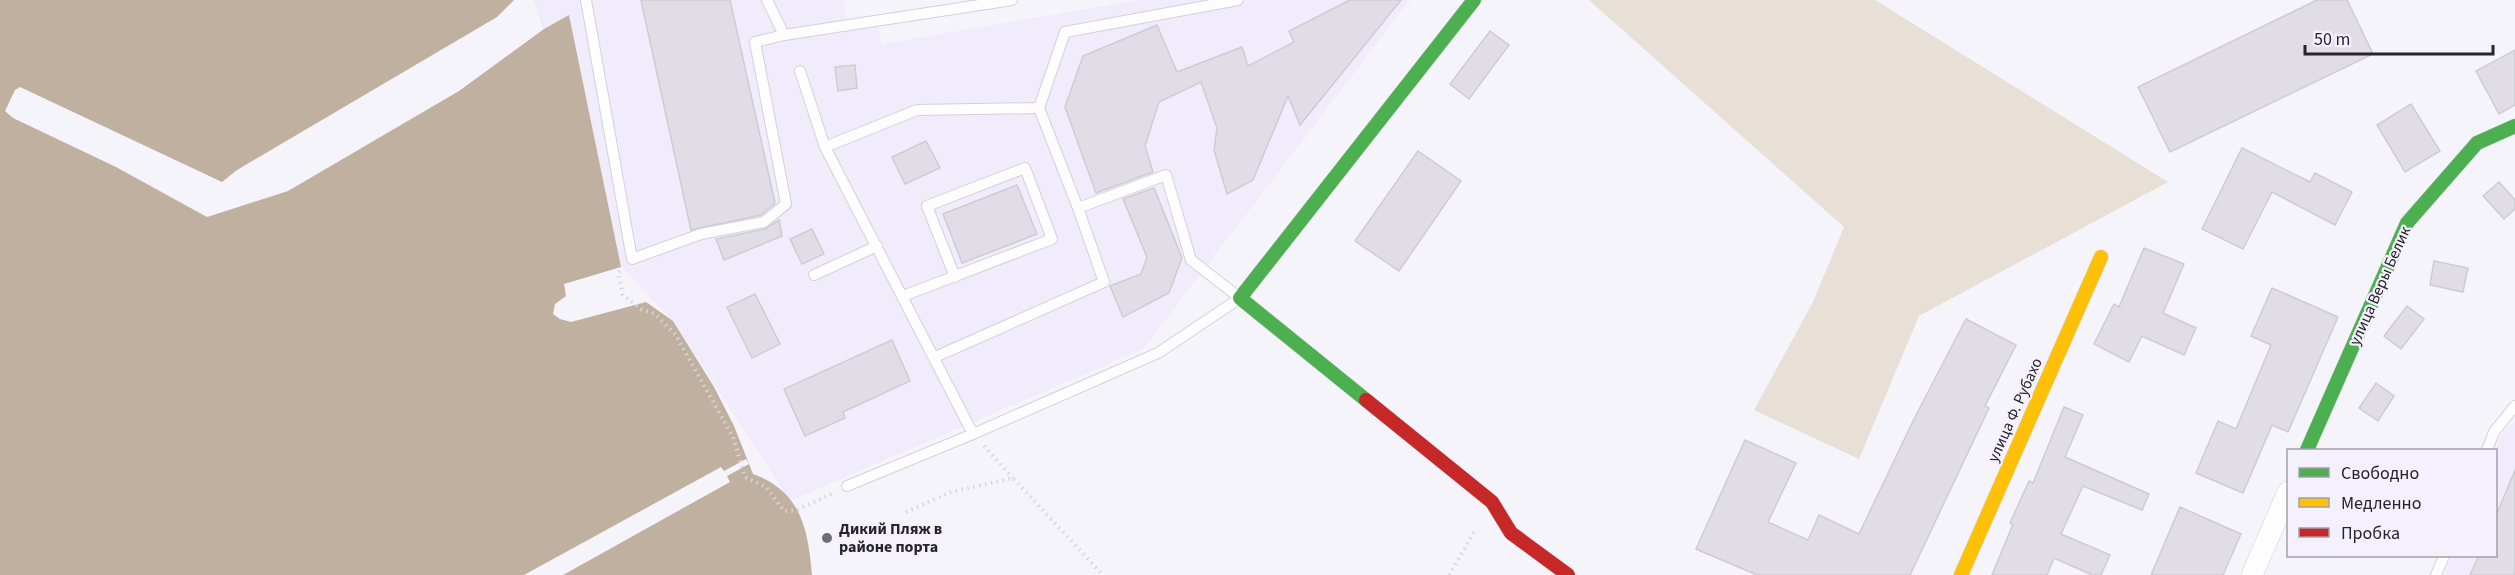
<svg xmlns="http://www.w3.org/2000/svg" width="2515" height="575" font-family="'Source Sans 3',sans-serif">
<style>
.built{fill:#f0ecfb}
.green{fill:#e8dfd6}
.water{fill:#c0b0a0}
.pier{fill:#f5f4fa}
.building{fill:#e0dde7;stroke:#cdccd4;stroke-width:1.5}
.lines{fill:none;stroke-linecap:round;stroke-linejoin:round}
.lane-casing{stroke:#d3d1d9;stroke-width:12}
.street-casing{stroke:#d3d1d9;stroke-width:22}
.fast-casing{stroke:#d3d1d9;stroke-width:15}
.slow-casing{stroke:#d3d1d9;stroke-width:15}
.jam-casing{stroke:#d3d1d9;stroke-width:15}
.path{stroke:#d7d7d9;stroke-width:4;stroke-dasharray:1.5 4.5;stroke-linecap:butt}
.lane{stroke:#fefdfe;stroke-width:10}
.street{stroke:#fefdfe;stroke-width:21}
.fast{stroke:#4caf50;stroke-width:14}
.slow{stroke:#ffc107;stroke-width:14}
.jam{stroke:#c62828;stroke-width:14}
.poi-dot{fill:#6e6d75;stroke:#f4f1fd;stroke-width:2}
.labels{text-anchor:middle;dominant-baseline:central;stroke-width:4.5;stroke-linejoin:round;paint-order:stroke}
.street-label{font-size:16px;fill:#26242e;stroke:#f4f1fd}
.poi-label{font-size:16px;font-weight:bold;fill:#26242e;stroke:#f4f1fd;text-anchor:start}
</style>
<rect width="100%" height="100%" fill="#f5f4fa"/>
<g class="built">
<path d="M 535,0 L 843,0 L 847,22 L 875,16 L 882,44 L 1138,0 L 1410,0 L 1143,349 L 790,501 L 673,321 L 621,267 L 569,15 L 544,29 Z"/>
<path d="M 2515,422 L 2515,575 L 2444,575 L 2452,556 L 2496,556 L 2495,450 L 2502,433 Z"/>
</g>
<path class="green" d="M 1589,0 L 1875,0 L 2168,182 L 1919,316 L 1859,459 L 1754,410 L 1813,302 L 1844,227 Z"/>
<path class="water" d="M 0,0 L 534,0 L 544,29 L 569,15 L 621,267 L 564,284 L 566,296 L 555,304 L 553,314 L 560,319 L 571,322 L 646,302 L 673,321 L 714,387 L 734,426 L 753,474 C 801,491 808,529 812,575 L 0,575 Z"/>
<g class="pier">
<path d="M 514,0 L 534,0 L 544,29 L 459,91 L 288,191 L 207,217 L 116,167 L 13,118 L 5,111 L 15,90 L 20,87 L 222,182 L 237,170 L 497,17 Z"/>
<path d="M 746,459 L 749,464 L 727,476 L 730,482 L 563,575 L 524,575 L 721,467 L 724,471 Z"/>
</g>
<g class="building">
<path d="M 641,0 L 730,0 L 775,203 L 761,215 L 691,230 Z"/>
<path d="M 1350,0 L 1401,0 L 1300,125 L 1288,96 L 1253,180 L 1227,194 L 1214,150 L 1217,128 L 1201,82 L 1159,102 L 1145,146 L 1153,172 L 1096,193 L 1065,107 L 1083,56 L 1157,25 L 1177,72 L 1242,47 L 1248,66 L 1294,42 L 1289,31 Z"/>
<path d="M 2317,0 L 2347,0 L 2373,54 L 2170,152 L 2138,87 Z"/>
<path d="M 1490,31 L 1509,45 L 1469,99 L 1450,84 Z"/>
<path d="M 2515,50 L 2515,105 L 2499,114 L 2476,71 Z"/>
<path d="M 855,65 L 857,88 L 838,91 L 835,67 Z"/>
<path d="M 2411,104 L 2440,151 L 2405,172 L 2377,125 Z"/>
<path d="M 926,141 L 940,168 L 905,184 L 892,157 Z"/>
<path d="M 2242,148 L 2310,182 L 2315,173 L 2352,192 L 2335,225 L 2272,192 L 2243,249 L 2202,229 Z"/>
<path d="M 1418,151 L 1461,181 L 1399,271 L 1355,241 Z"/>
<path d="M 2499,182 L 2515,200 L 2515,209 L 2504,219 L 2483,196 Z"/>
<path d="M 1017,185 L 1037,234 L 962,263 L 943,214 Z"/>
<path d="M 1154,188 L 1182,258 L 1169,293 L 1123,317 L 1110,286 L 1141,274 L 1147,257 L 1123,199 Z"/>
<path d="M 779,220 L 782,236 L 724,260 L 716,239 L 765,229 Z"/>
<path d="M 812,229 L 824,254 L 802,264 L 790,239 Z"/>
<path d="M 2144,248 L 2184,264 L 2163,313 L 2196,328 L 2184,355 L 2142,336 L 2129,362 L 2094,344 L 2114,304 L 2119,307 Z"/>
<path d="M 2434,261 L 2468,268 L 2463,292 L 2430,285 Z"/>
<path d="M 2272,288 L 2338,317 L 2288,432 L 2272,425 L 2243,493 L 2196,473 L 2218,421 L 2236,429 L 2271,345 L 2251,336 Z"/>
<path d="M 755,294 L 780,344 L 752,358 L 727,307 Z"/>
<path d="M 2407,306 L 2424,319 L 2401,349 L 2384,336 Z"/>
<path d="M 1966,319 L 2016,345 L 1985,406 L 1989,408 L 1910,575 L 1757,575 L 1696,549 L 1745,440 L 1796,463 L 1768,522 L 1808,540 L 1819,515 L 1859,534 L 1914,419 Z"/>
<path d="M 892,340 L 910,381 L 843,412 L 845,418 L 805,436 L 784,389 Z"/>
<path d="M 2376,383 L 2394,396 L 2378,421 L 2359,408 Z"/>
<path d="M 2064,407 L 2083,415 L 2065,457 L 2149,494 L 2142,510 L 2083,486 L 2061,534 L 2110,555 L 2101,575 L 2092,575 L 2054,558 L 2047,575 L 1992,575 L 2013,524 L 2010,523 L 2029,481 L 2033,483 Z"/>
<path d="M 2515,470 L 2515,575 L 2470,575 L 2479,555 L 2496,555 L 2496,516 Z"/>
<path d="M 2180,507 L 2241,534 L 2223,575 L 2151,575 Z"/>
</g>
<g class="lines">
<defs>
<g id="lane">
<path d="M 586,0 L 632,259 L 701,234 L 764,222 L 786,204 L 755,42 L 784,35"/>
<path d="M 767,0 L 784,35 L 1012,0"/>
<path d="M 800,71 L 825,147 L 973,434 L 1158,353 L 1240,298 L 1191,260 L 1166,175 L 1078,208"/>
<path d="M 825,147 L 917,110 L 1039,108 L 1065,32 L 1238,0"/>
<path d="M 814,275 L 877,246"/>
<path d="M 903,296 L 1052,239 L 1025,168 L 927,206 L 955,277"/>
<path d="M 935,357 L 1104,282 L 1078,208 L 1039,108"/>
<path d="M 2487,450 L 2494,432 L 2515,406"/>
<path d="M 847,486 L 973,434"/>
<path d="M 2436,575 L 2444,556"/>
</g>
<path id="street" d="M 2252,575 L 2288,492"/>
<g id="fast">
<path d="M 1366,400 L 1240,298 L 1474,0"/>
<path d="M 2307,450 L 2407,223 L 2477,143 L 2515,126"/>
</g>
<path id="slow" d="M 1961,575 L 2101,257"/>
<path id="jam" d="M 1366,400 L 1492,502 L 1511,533 L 1568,575"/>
</defs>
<use href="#lane" class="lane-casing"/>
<use href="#street" class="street-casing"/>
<use href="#fast" class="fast-casing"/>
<use href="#slow" class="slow-casing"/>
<use href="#jam" class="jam-casing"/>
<g class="path">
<path d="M 620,271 L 618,273 L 623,295 L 641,309 L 655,314 L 675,334 L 733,437 L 745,477 L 766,487 L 784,511 L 797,510 L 833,493"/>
<path d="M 984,446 L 1013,478"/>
<path d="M 906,512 L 951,492 L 1013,478 L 1103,575"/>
<path d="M 1449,575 L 1476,529"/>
</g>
<use href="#lane" class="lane"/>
<use href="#street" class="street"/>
<use href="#fast" class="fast"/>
<use href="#slow" class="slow"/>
<use href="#jam" class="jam"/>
</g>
<circle class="poi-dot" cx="827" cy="538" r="6"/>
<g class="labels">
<g class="street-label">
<text transform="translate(2380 286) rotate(-66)">улица Веры Белик</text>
<text transform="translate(2015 410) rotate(-66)">улица Ф. Рубахо</text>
</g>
<g class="poi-label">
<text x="839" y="529">Дикий Пляж в<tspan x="839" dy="18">районе порта</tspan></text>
</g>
</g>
<rect x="2287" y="449" width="210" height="108" fill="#f4f1fd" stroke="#a29faa" stroke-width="1.5"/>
<rect x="2299" y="468" width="30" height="9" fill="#4caf50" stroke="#a29faa" stroke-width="1.5"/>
<text x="2341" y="479" font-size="18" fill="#26242e">Свободно</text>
<rect x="2299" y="498" width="30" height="9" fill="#ffc107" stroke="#a29faa" stroke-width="1.5"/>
<text x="2341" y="509" font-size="18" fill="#26242e">Медленно</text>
<rect x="2299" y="528" width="30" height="9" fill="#c62828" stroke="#a29faa" stroke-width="1.5"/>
<text x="2341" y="539" font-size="18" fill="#26242e">Пробка</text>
<path d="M2305 45v9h188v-9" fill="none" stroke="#26242e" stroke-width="3"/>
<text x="2314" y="45" font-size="18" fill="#26242e" stroke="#f4f1fd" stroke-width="4.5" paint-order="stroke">50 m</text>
</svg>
